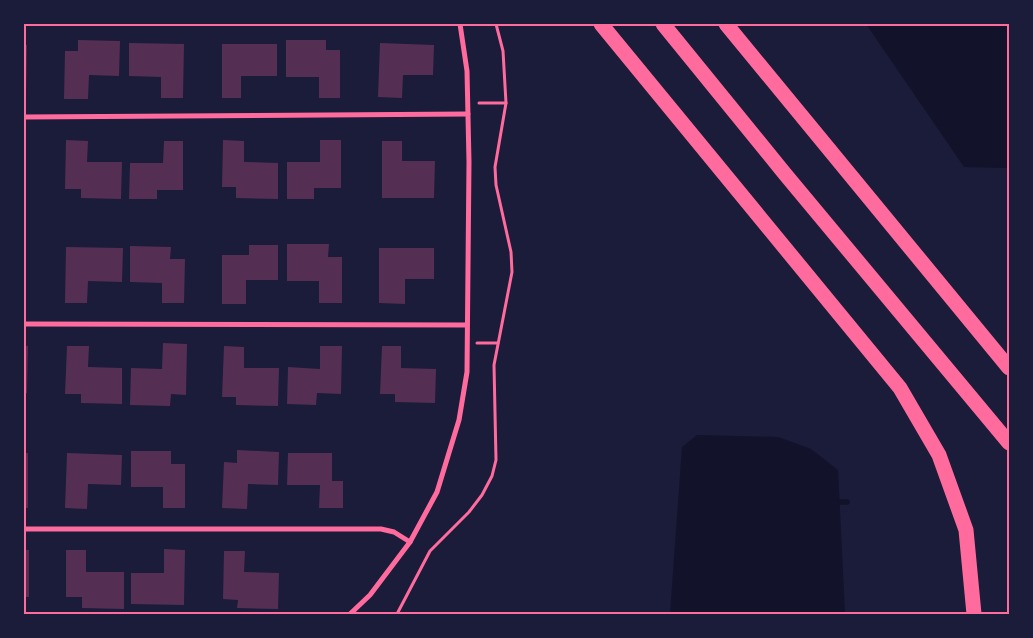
<svg xmlns="http://www.w3.org/2000/svg" width="1033" height="638" font-family="'Space Grotesk',sans-serif">
<style>
.water{fill:#12122b}
.lines{fill:none;stroke-linecap:round;stroke-linejoin:round}
.stream{stroke:#12122b;stroke-width:5.5}
.building{fill:#542f53}
.path{stroke:#ff6b9d;stroke-width:3}
.minor{stroke:#ff6b9d;stroke-width:5}
.motorway{stroke:#ff6b9d;stroke-width:15}
.neatline{fill:none;stroke:#ff6b9d;stroke-width:2}
</style>
<rect width="100%" height="100%" fill="#1b1b3a"/>
<g class="water">
<path d="M 866,24 L 1009,24 L 1009,168 L 964,167 Z"/>
<path d="M 697,435 L 778,437 L 811,449 L 838,470 L 845,614 L 670,614 L 682,447 Z"/>
</g>
<g class="lines">
<path class="stream" d="M 840,502 L 847,502"/>
</g>
<g class="building">
<path d="M 78,40 L 120,41 L 119,76 L 89,75 L 88,99 L 64,99 L 65,51 L 78,51 Z"/>
<path d="M 286,40 L 326,40 L 326,50 L 340,50 L 340,98 L 319,98 L 319,77 L 286,77 Z"/>
<path d="M 129,43 L 184,44 L 183,98 L 161,98 L 161,77 L 129,76 Z"/>
<path d="M 380,43 L 434,45 L 433,75 L 403,75 L 402,98 L 378,97 Z"/>
<path d="M 222,44 L 277,44 L 277,76 L 241,76 L 241,98 L 222,98 Z"/>
<path d="M 24,45 L 27,45 L 26,98 L 24,98 Z"/>
<path d="M 66,140 L 88,141 L 87,162 L 122,162 L 121,199 L 81,198 L 81,189 L 65,189 Z"/>
<path d="M 223,140 L 244,141 L 244,162 L 278,163 L 278,199 L 236,198 L 236,187 L 222,187 Z"/>
<path d="M 320,140 L 341,140 L 341,188 L 314,188 L 314,199 L 287,199 L 287,162 L 320,162 Z"/>
<rect x="24" y="141" width="2" height="55"/>
<path d="M 164,141 L 183,141 L 183,190 L 157,190 L 157,199 L 129,199 L 130,163 L 163,163 Z"/>
<path d="M 382,141 L 402,141 L 402,161 L 435,161 L 434,198 L 382,198 Z"/>
<path d="M 287,244 L 329,244 L 328,257 L 342,257 L 342,303 L 319,303 L 319,281 L 287,281 Z"/>
<path d="M 249,245 L 278,245 L 278,280 L 246,280 L 246,304 L 222,304 L 222,255 L 249,255 Z"/>
<path d="M 130,246 L 171,247 L 170,259 L 185,259 L 184,303 L 162,303 L 162,283 L 130,282 Z"/>
<path d="M 66,247 L 123,248 L 122,282 L 88,281 L 87,303 L 65,303 Z"/>
<rect x="24" y="248" width="2" height="55"/>
<path d="M 379,248 L 434,248 L 434,279 L 405,279 L 405,304 L 379,303 Z"/>
<path d="M 163,343 L 187,344 L 186,395 L 171,394 L 170,406 L 130,405 L 131,368 L 162,369 Z"/>
<path d="M 24,346 L 28,346 L 27,393 L 24,393 Z"/>
<path d="M 67,346 L 89,346 L 88,367 L 122,368 L 122,404 L 81,403 L 81,394 L 65,394 Z"/>
<path d="M 224,346 L 244,347 L 244,368 L 279,368 L 278,406 L 236,405 L 236,397 L 222,397 Z"/>
<path d="M 320,346 L 342,346 L 341,394 L 317,393 L 316,405 L 287,404 L 288,367 L 320,369 Z"/>
<path d="M 382,346 L 401,346 L 401,368 L 436,369 L 435,403 L 395,402 L 395,394 L 380,394 Z"/>
<path d="M 237,450 L 279,452 L 278,485 L 248,484 L 247,509 L 222,508 L 224,462 L 237,463 Z"/>
<path d="M 131,451 L 171,451 L 171,464 L 185,464 L 185,508 L 163,508 L 163,487 L 131,487 Z"/>
<rect x="24" y="453" width="4" height="55"/>
<path d="M 67,453 L 122,455 L 121,485 L 88,484 L 87,509 L 65,508 Z"/>
<path d="M 288,453 L 332,453 L 332,481 L 343,481 L 343,508 L 319,508 L 320,485 L 287,485 Z"/>
<path d="M 164,549 L 185,550 L 184,605 L 131,604 L 131,573 L 164,573 Z"/>
<rect x="24" y="550" width="5" height="47"/>
<path d="M 66,550 L 86,550 L 86,572 L 124,572 L 124,609 L 82,608 L 82,597 L 66,597 Z"/>
<path d="M 224,551 L 245,551 L 244,572 L 279,573 L 278,609 L 237,608 L 238,600 L 223,599 Z"/>
</g>
<g class="lines">
<g class="path">
<path d="M 479,103 L 506,103"/>
<path d="M 477,343 L 498,343"/>
<path d="M 397,614 L 430,551 L 469,512 L 482,495 L 492,476 L 496,460 L 494,365 L 512,272 L 511,252 L 496,185 L 495,167 L 506,103 L 503,51 L 496,24"/>
</g>
<g class="minor">
<path d="M 24,117 L 468,114"/>
<path d="M 24,324 L 467,325"/>
<path d="M 24,529 L 381,529 L 394,532 L 410,542"/>
<path d="M 350,614 L 370,595 L 410,542 L 437,492 L 459,420 L 467,372 L 469,162 L 467,71 L 460,24"/>
</g>
<g class="motorway">
<path d="M 601,24 L 900,388 L 939,455 L 966,530 L 974,614"/>
<path d="M 663,24 L 785,174 L 1009,443"/>
<path d="M 726,24 L 1009,368"/>
</g>
</g>
<rect width="1033" height="638" fill="none" stroke="#1b1b3a" stroke-width="50"/>
<rect x="25" y="25" width="983" height="588" class="neatline"/>
</svg>
